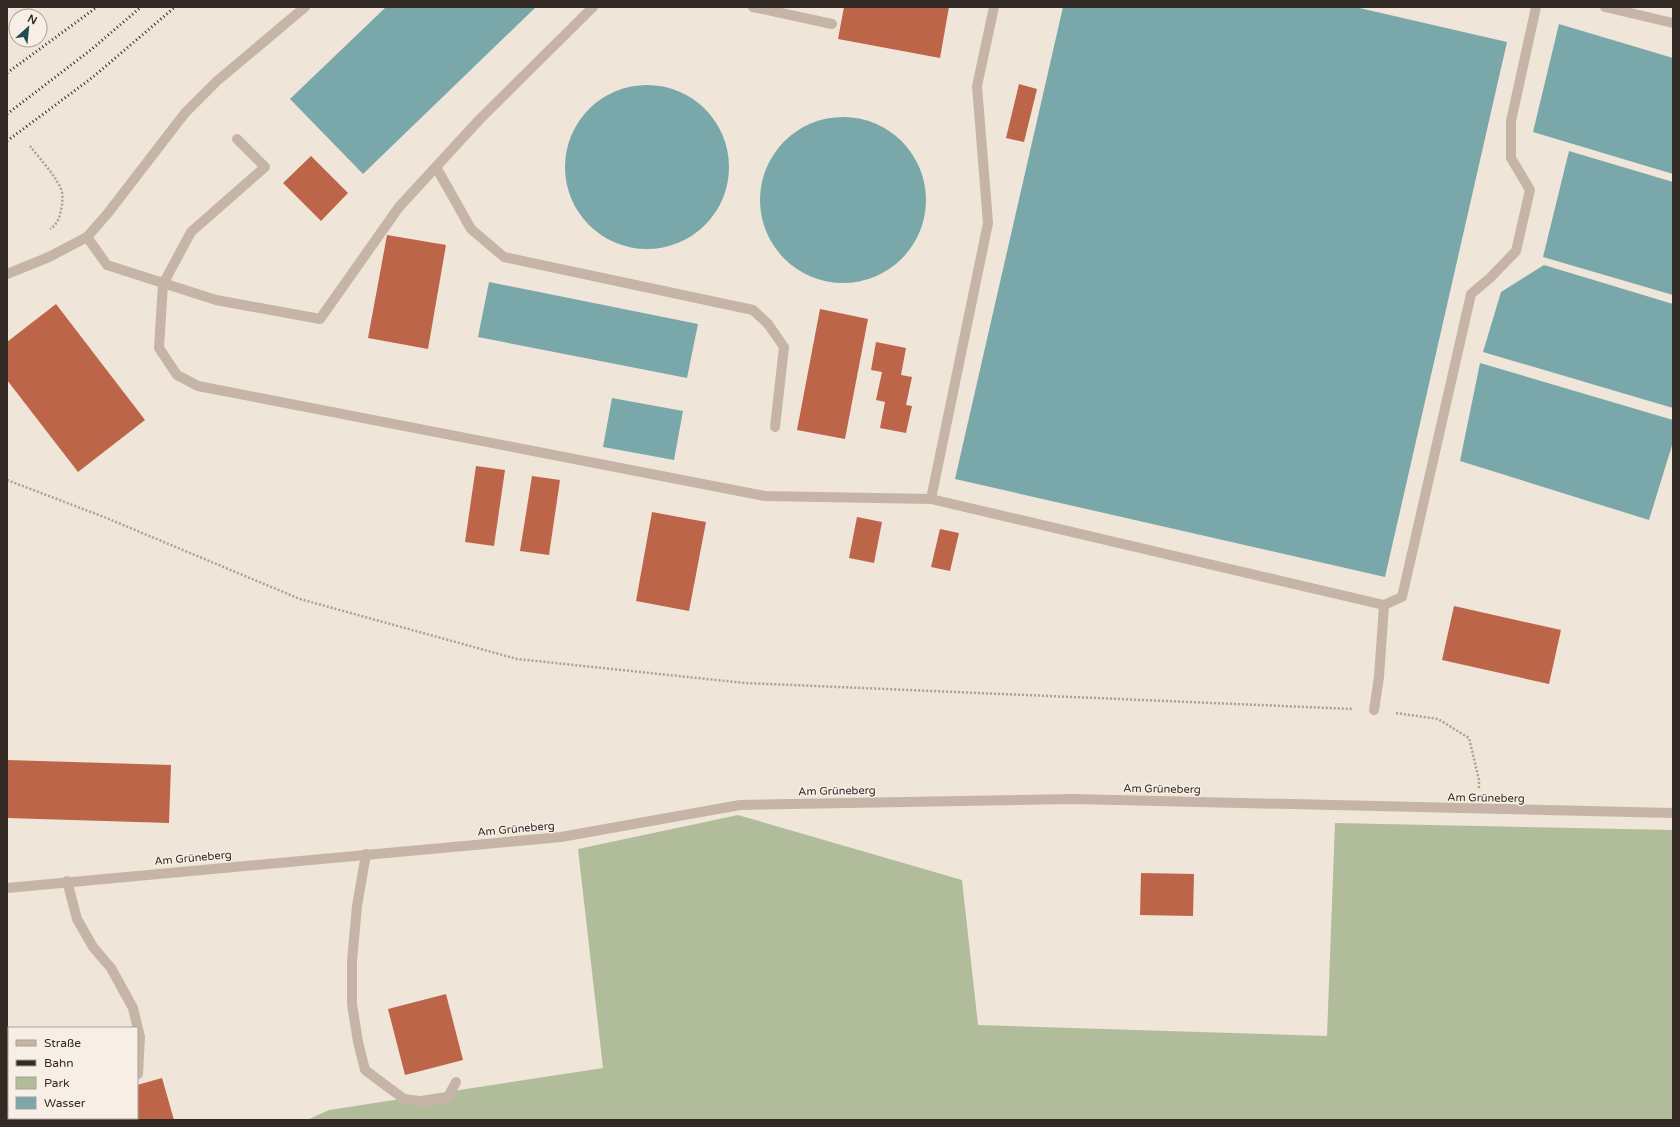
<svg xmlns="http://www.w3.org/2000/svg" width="1680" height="1127" font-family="'Varela Round',sans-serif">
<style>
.green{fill:#b1bd9a}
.water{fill:#7aa8aa}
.building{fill:#bd6549}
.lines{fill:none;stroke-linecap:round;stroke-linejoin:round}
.path{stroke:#b19f90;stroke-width:2.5;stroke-dasharray:2 2;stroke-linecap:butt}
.service{stroke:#c6b5a6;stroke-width:10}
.minor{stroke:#c6b5a6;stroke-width:10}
.rail{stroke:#332a26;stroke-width:3;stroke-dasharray:1 3;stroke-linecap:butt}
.labels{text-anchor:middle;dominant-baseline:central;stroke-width:3;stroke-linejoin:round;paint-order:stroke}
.street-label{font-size:11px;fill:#332a26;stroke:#f7efe5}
</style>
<rect width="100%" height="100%" fill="#efe5d9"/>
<path class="green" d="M 738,815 L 962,880 L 978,1025 L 1327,1036 L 1335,823 L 1673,830 L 1673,1120 L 307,1120 L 329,1110 L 603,1068 L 578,849 Z"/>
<g class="water">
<path d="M 386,7 L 536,7 L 363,174 L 290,99 Z"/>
<path d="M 1063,7 L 1355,7 L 1507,42 L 1385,577 L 955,479 Z"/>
<path d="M 1559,24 L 1673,58 L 1673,174 L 1533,132 Z"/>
<circle cx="647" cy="167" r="82"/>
<circle cx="843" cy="200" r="83"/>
<path d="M 1569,151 L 1673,182 L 1673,295 L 1543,257 Z"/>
<path d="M 1544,265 L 1673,304 L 1673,408 L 1483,352 L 1501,292 Z"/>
<path d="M 489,282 L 698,324 L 687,378 L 478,337 Z"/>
<path d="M 1480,363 L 1673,420 L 1673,442 L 1649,520 L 1460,461 Z"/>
<path d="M 612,398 L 683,411 L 674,460 L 603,447 Z"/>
</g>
<g class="building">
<path d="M 844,7 L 949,7 L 940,58 L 838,39 Z"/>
<path d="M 1019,84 L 1037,89 L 1024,142 L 1006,138 Z"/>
<path d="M 311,156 L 348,193 L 321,221 L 283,183 Z"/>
<path d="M 387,235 L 446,245 L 428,349 L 368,338 Z"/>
<path d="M 56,304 L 145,420 L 78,472 L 7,380 L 7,342 Z"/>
<path d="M 820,309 L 868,319 L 845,439 L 797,430 Z"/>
<path d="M 876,342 L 906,348 L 901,375 L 912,377 L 906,405 L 912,406 L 906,433 L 880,428 L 885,402 L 876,400 L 882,372 L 871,370 Z"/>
<path d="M 476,466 L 505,470 L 494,546 L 465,542 Z"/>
<path d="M 532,476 L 560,480 L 549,555 L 520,551 Z"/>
<path d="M 652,512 L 706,522 L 689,611 L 636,601 Z"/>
<path d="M 857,517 L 882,522 L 874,563 L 849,558 Z"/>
<path d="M 940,529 L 959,533 L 950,571 L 931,567 Z"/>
<path d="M 1454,606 L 1561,630 L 1549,684 L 1442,660 Z"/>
<path d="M 7,760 L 171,765 L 169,823 L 7,818 Z"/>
<path d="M 1141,873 L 1194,874 L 1193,916 L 1140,915 Z"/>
<path d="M 446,994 L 463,1060 L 405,1075 L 388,1009 Z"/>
<path d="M 162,1078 L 174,1120 L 107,1120 L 106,1118 L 137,1118 L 137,1085 Z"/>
</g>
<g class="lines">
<g class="path">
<path d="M 30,146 C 39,158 58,178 62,192 C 63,200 62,207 60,214 C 59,220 55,226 50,229"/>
<path d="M 7,480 L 104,517 L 300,599 L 517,659 L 745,683 L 1353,709"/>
<path d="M 1396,713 L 1438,719 L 1469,738 L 1479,780 L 1479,788"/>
</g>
<g class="service">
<path d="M 753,7 L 832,24"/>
<path d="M 1605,7 L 1673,23"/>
<path d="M 237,139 L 265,167 L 191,232 L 163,284 L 159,348 L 177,375 L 198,386 L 765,496 L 931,499 L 988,223 L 977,86 L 994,7"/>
<path d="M 436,167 L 471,229 L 504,257 L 753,310 L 768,324 L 784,347 L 775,427"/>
<path d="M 87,237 L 107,265 L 216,300 L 320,319 L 399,207 L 480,119 L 593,7"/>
<path d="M 7,274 L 49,257 L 87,237 L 108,213 L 185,113 L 217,81 L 305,7"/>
<path d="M 931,499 L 1384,605 L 1402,597 L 1471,294 L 1490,278 L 1516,251 L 1530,190 L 1511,158 L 1511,121 L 1536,7"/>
<path d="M 1374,710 L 1379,677 L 1384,605"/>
<path d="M 366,854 L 357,906 L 352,961 L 352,1004 L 358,1042 L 365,1070 L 404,1099 L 427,1102 L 448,1097 L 456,1082"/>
<path d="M 67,881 L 77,919 L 93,947 L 111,968 L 133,1008 L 140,1037 L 138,1074"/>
</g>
<path class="minor" d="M 7,888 L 561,837 L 740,805 L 1073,799 L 1673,813"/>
<g class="rail">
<path d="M 7,73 L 97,7"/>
<path d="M 7,114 L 92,49 L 141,7"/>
<path d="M 7,141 L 93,77 L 175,7"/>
</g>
</g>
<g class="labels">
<g class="street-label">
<text transform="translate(1162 789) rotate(1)">Am Grüneberg</text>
<text transform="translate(837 791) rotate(-1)">Am Grüneberg</text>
<text transform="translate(1486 798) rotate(1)">Am Grüneberg</text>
<text transform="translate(516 829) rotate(-5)">Am Grüneberg</text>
<text transform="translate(193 858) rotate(-5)">Am Grüneberg</text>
</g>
</g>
<rect width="1680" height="1127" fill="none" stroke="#332a26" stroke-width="16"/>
<rect x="8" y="1027" width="130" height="92" fill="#f7efe5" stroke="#a9a099"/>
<rect x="16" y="1040" width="20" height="6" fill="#c6b5a6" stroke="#a9a099"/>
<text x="44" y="1047" font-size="12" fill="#332a26">Straße</text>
<rect x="16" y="1060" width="20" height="6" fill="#332a26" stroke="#a9a099"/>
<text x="44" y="1067" font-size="12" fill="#332a26">Bahn</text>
<rect x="16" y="1077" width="20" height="12" fill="#b1bd9a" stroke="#a9a099"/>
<text x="44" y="1087" font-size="12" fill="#332a26">Park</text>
<rect x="16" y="1097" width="20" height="12" fill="#7aa8aa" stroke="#a9a099"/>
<text x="44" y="1107" font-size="12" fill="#332a26">Wasser</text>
<g transform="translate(28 28) rotate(27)"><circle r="19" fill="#f7efe5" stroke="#a9a099"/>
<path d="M0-3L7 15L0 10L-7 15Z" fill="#1f4e51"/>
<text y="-6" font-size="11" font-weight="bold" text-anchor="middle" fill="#332a26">N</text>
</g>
</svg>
